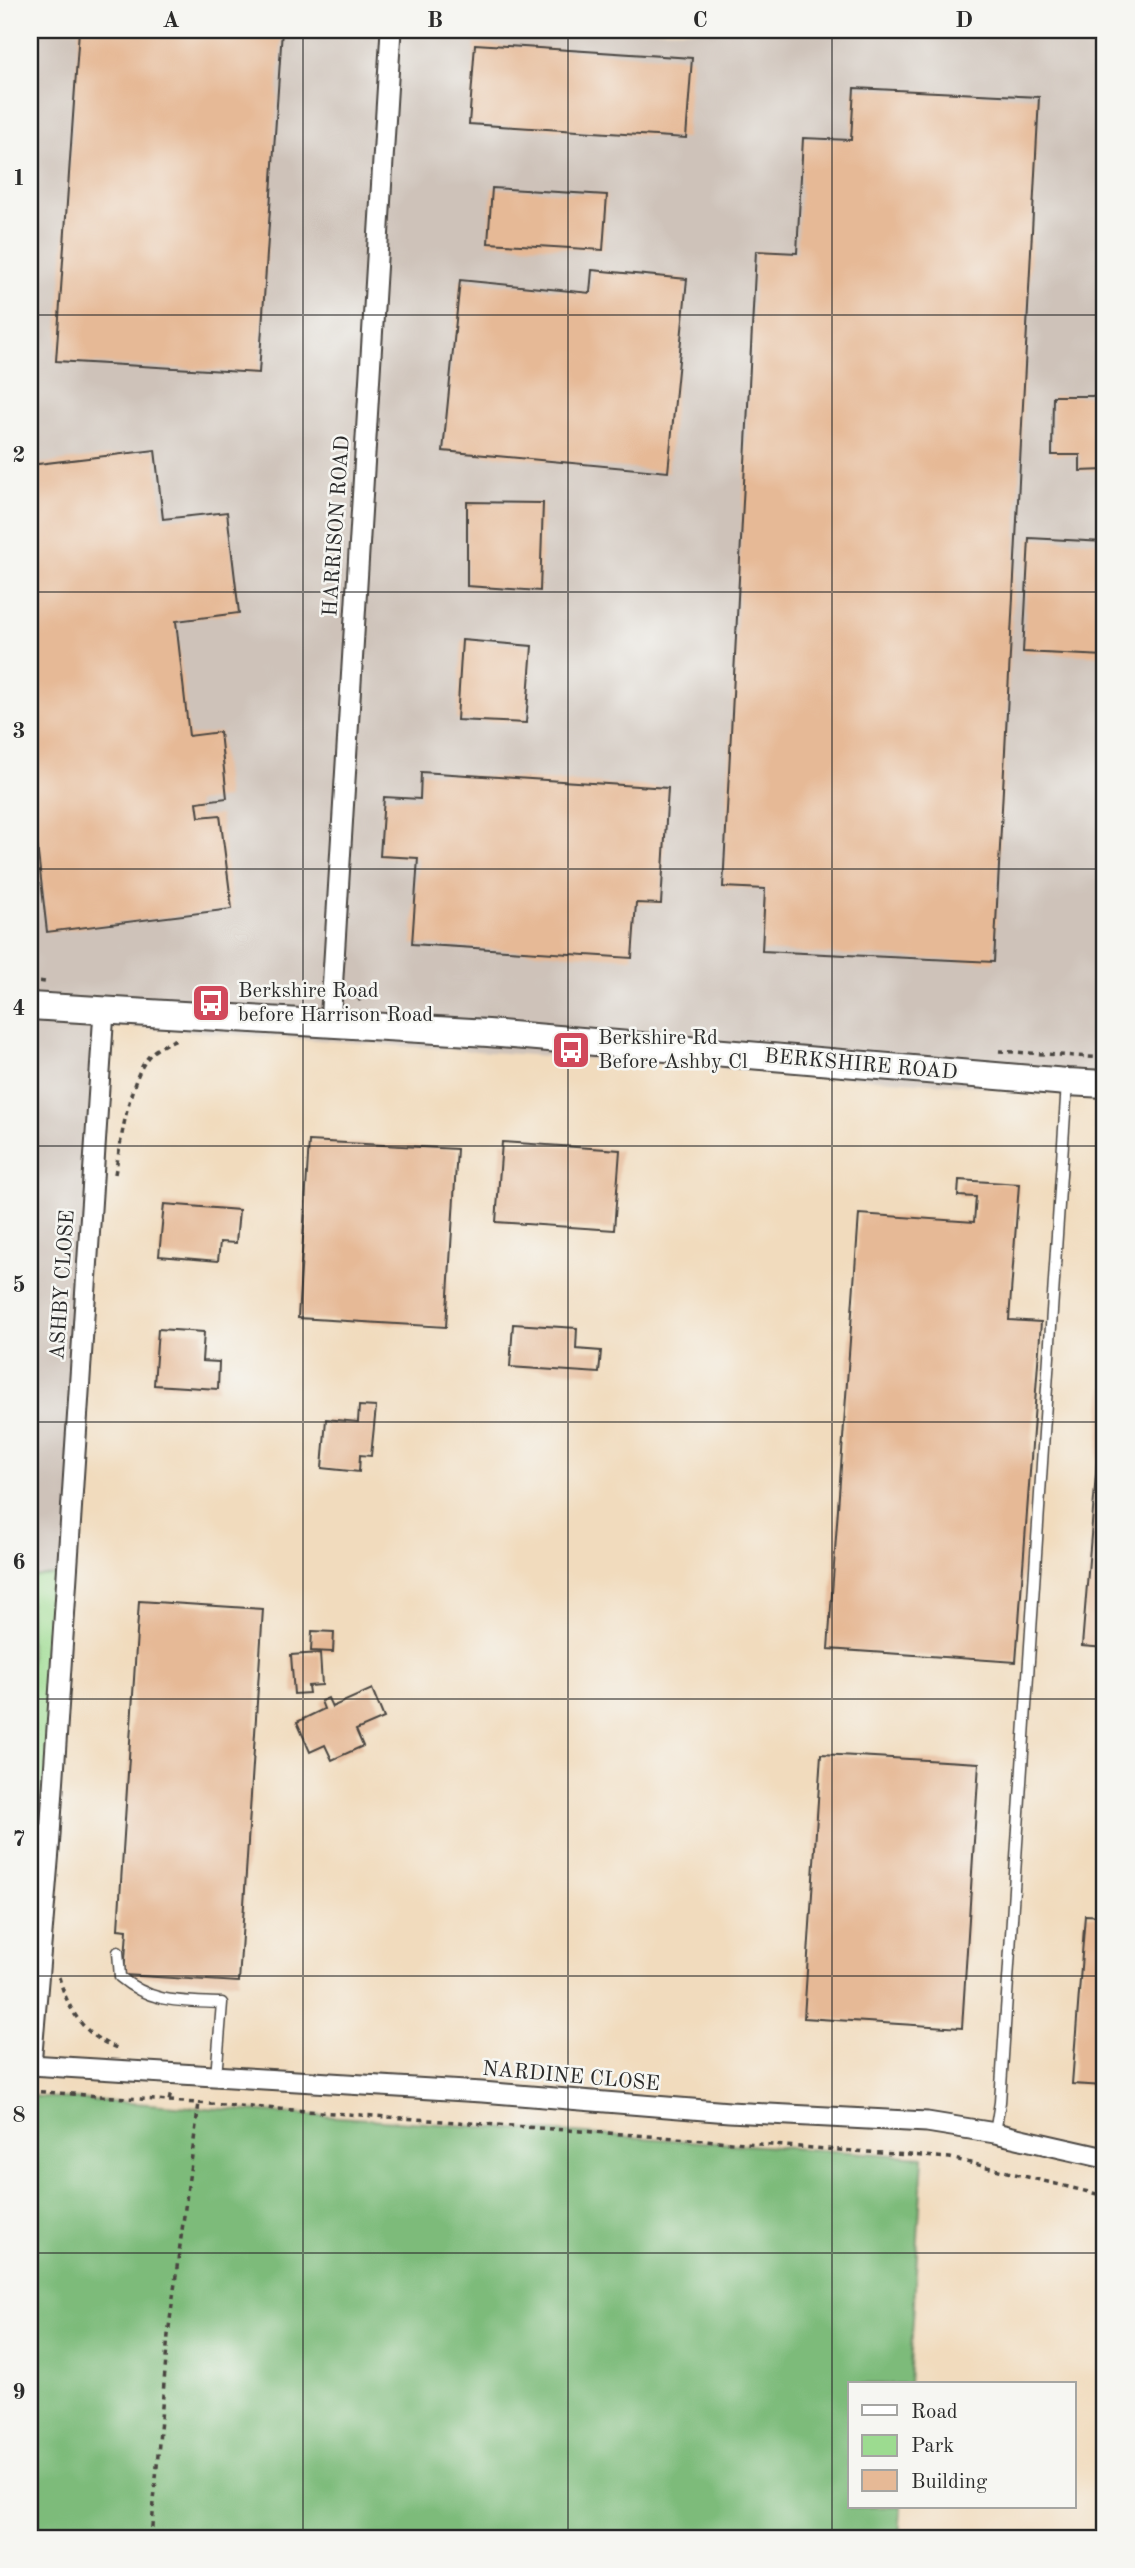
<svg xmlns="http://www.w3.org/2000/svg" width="1135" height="2568" font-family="'Old Standard TT',serif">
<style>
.industrial{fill:#cec2b9}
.green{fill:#9cdb90;stroke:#64835e;stroke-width:2}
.forest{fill:#7dbb7a;stroke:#547352;stroke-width:2}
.building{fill:#e6b996}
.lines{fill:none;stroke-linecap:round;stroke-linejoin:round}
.lane-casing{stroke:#494541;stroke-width:13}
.street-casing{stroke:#494541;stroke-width:23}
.secondary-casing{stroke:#494541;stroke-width:30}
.path{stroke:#494541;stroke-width:3.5;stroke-dasharray:5 5;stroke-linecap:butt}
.lane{stroke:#fff;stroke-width:10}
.street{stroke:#fff;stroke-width:19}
.secondary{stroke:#fff;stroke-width:26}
.grid{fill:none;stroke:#2b2b2b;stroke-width:2;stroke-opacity:0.55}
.labels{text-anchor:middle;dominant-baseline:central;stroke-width:5;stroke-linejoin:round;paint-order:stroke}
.street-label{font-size:21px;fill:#2b2b2b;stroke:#f6f6f2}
.poi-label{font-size:21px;fill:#2b2b2b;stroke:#f6f6f2;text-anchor:start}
.neatline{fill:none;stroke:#2b2b2b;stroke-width:2.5}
.grid-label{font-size:23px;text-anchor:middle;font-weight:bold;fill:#2b2b2b}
</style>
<rect width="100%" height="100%" fill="#f6f6f2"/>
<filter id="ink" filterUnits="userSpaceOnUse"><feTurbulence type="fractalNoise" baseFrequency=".0143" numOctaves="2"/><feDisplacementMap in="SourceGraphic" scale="14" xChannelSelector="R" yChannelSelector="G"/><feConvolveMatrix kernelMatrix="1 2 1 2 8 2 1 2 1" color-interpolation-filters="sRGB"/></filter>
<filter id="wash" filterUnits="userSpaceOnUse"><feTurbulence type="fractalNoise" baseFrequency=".00686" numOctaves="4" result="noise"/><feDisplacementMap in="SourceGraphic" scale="28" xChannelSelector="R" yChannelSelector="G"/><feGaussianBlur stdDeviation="1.57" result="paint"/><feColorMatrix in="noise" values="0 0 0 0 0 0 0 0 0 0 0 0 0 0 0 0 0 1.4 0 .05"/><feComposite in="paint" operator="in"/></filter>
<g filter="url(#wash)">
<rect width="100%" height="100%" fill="#f1dbbd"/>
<path class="industrial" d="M 30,30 L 1105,30 L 1105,1095 L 103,1025 L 68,1575 L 30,1578 Z"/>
<path class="green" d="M 66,1574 L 30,2064 L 30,1577 Z"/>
<path class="forest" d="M 30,2096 L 923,2157 L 909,2384 L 850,2384 L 850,2507 L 901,2507 L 899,2538 L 30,2538 Z"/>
<g id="blocks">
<g class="building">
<path d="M 79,30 L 282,30 L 259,373 L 56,361 Z"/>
<path d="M 475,44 L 692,58 L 686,138 L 469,124 Z"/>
<path d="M 854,88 L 1039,97 L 994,962 L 762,951 L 765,889 L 723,887 L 756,251 L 797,253 L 803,138 L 851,140 Z"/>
<path d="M 492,188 L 607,195 L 603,250 L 488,243 Z"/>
<path d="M 592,270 L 687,279 L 668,472 L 443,451 L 460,280 L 590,293 Z"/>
<path d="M 1053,396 L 1105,396 L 1105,470 L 1080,471 L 1080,455 L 1052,455 Z"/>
<path d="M 155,450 L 163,519 L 227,512 L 239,613 L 176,621 L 189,736 L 220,732 L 227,798 L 197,802 L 199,817 L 220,815 L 232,909 L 47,932 L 30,783 L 30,465 Z"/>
<path d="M 467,502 L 543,503 L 540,591 L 467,586 Z"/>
<path d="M 1029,538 L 1105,542 L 1105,656 L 1023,652 Z"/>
<path d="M 462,640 L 532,646 L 526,723 L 457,720 Z"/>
<path d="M 421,772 L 668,788 L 661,904 L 636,903 L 632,958 L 412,944 L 418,858 L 380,856 L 384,797 L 420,799 Z"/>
<path d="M 309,1141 L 457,1149 L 446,1327 L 298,1318 Z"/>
<path d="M 502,1142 L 620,1150 L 614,1230 L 496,1222 Z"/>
<path d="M 959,1180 L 1019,1184 L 1009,1320 L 1041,1322 L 1016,1662 L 828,1649 L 859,1214 L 974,1222 L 976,1197 L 958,1196 Z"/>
<path d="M 164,1204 L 239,1210 L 236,1243 L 220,1242 L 218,1261 L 159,1256 Z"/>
<path d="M 513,1324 L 577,1328 L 576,1349 L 601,1351 L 599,1373 L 510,1367 Z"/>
<path d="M 158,1329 L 204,1332 L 202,1361 L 219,1362 L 218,1389 L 154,1385 Z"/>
<path d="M 1103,1388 L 1105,1388 L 1105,1648 L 1082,1646 Z"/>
<path d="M 359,1406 L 376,1407 L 371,1456 L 360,1455 L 359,1472 L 322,1468 L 326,1419 L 358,1422 Z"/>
<path d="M 139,1601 L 263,1609 L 239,1982 L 124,1975 L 127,1930 L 118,1929 Z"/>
<path d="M 312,1631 L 334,1632 L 333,1652 L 311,1651 Z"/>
<path d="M 320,1653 L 322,1685 L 308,1686 L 309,1693 L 294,1694 L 291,1655 Z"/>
<path d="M 372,1689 L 384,1718 L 356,1730 L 363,1746 L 332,1760 L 325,1745 L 310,1752 L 297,1722 L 324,1709 L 321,1701 L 328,1698 L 332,1707 Z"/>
<path d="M 821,1754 L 979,1763 L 962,2028 L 804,2018 Z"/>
<path d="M 1085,1915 L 1105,1916 L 1105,2086 L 1072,2084 Z"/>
</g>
</g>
</g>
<g filter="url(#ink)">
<use href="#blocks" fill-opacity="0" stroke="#494541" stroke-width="2"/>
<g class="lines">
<defs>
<g id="lane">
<path d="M 118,1952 L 120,1977 C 152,2004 182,2001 222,2003 L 216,2077"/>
<path d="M 995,2133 L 1000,2102 L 1067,1083"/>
</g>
<g id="street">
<path d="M 330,1025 L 391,30"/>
<path d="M 30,2065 L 482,2092 L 729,2112 L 927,2122 L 995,2133 L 1105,2158"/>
<path d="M 31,2065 L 49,1850 L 104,1011"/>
</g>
<path id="secondary" d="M 30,1006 L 488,1033 L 1067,1082 L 1105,1084"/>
</defs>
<use href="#lane" class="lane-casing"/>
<use href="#street" class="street-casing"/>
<use href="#secondary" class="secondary-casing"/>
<g class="path">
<path d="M 30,980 L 45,982"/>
<path d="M 353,988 L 361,1002"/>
<path d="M 999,1051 L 1105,1058"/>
<path d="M 115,1174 C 121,1143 129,1073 153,1052 C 159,1047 169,1042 177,1039"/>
<path d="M 59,1977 C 68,2011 86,2039 121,2049"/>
<path d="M 30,2091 L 169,2101 L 171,2092"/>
<path d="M 169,2101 L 950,2158 L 1105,2196"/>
<path d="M 151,2538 L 168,2335 L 199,2103"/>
</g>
<use href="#lane" class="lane"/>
<use href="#street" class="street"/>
<use href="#secondary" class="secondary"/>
</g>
</g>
<path class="grid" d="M 303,30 L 303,2538M 568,30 L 568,2538M 832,30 L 832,2538M 30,315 L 1105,315M 30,592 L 1105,592M 30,869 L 1105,869M 30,1146 L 1105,1146M 30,1422 L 1105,1422M 30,1699 L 1105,1699M 30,1976 L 1105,1976M 30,2253 L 1105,2253"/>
<defs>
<symbol id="bus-square" viewBox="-11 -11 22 22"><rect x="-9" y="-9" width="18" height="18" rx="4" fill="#d1495b" stroke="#f6f6f2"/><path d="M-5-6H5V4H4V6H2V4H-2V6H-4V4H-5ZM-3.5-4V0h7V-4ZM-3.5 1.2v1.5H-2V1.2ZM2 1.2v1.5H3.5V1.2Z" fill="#fff"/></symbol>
</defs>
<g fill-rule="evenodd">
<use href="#bus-square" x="189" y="981" width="44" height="44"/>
<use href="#bus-square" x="549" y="1028" width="44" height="44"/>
</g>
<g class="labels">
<g class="street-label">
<text transform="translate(337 526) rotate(-86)">HARRISON ROAD</text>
<text transform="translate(861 1065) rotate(5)">BERKSHIRE ROAD</text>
<text transform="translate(63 1285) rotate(-86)">ASHBY CLOSE</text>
<text transform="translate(571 2077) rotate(5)">NARDINE CLOSE</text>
</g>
<g class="poi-label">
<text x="238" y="991">Berkshire Road<tspan x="238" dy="24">before Harrison Road</tspan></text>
<text x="598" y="1038">Berkshire Rd<tspan x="598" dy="24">Before Ashby Cl</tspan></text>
</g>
</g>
<rect width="1135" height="2568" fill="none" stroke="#f6f6f2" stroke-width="77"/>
<rect x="848" y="2382" width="228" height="126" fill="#f6f6f2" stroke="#a5a5a2" stroke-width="2"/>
<rect x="862" y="2405" width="35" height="10" fill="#ffffff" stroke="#a5a5a2" stroke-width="2"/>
<text x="911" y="2418" font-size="21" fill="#2b2b2b">Road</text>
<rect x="862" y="2435" width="35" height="21" fill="#9cdb90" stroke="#a5a5a2" stroke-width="2"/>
<text x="911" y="2452" font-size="21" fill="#2b2b2b">Park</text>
<rect x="862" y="2470" width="35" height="21" fill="#e6b996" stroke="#a5a5a2" stroke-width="2"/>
<text x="911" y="2488" font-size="21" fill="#2b2b2b">Building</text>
<rect x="38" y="38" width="1058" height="2492" class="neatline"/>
<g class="grid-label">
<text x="171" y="27">A</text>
<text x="435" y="27">B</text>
<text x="700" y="27">C</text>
<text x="964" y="27">D</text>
<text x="19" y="185">1</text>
<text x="19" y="462">2</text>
<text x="19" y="738">3</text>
<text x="19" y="1015">4</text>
<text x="19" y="1292">5</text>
<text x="19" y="1569">6</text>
<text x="19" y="1846">7</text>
<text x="19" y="2122">8</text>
<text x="19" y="2399">9</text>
</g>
</svg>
